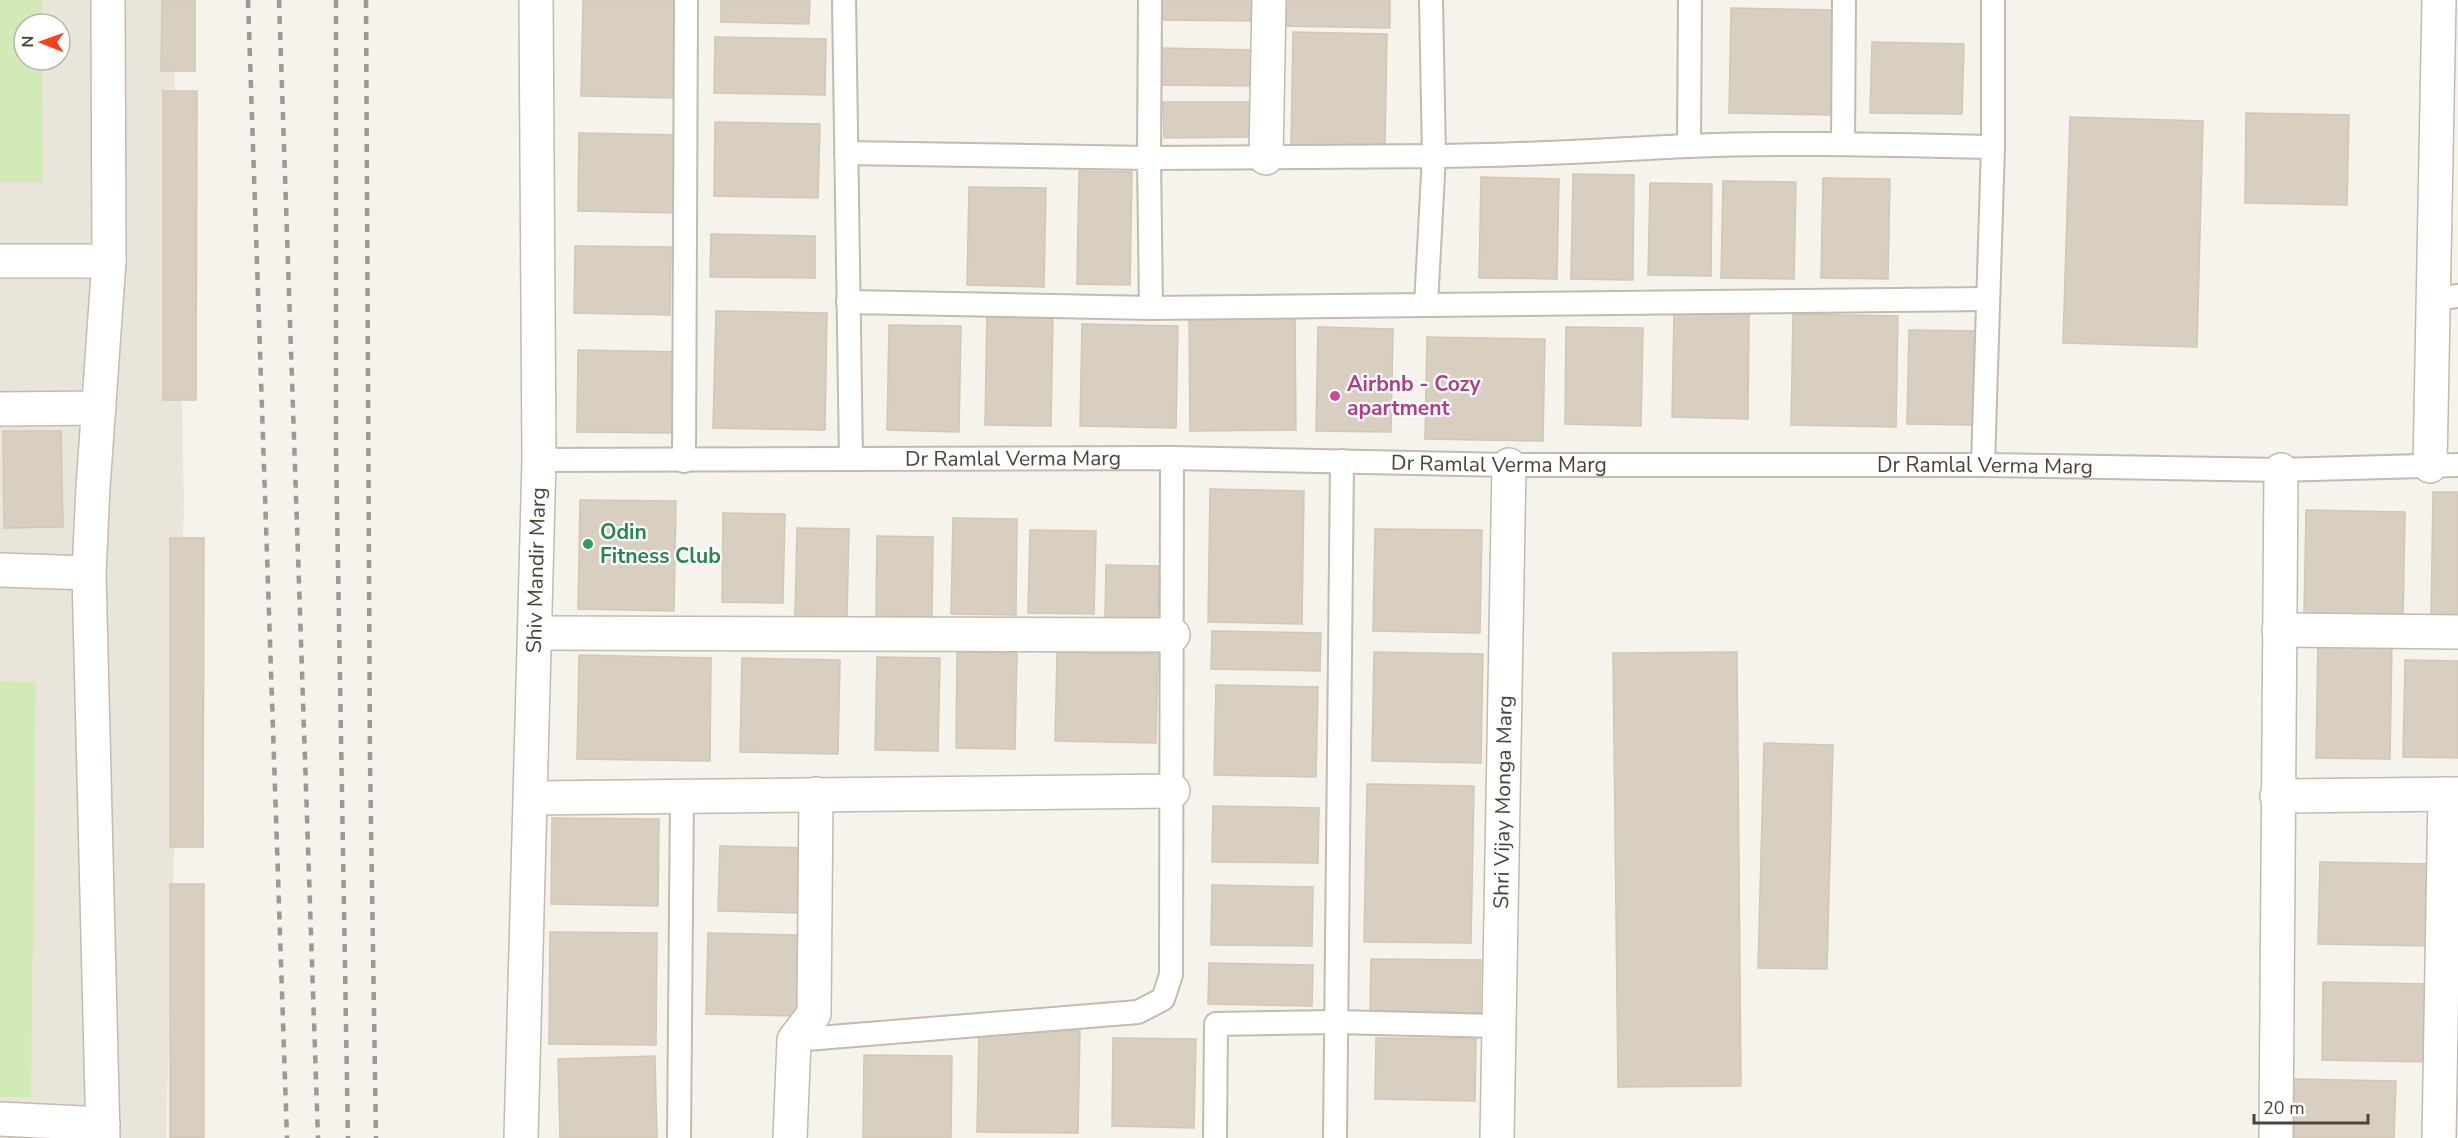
<svg xmlns="http://www.w3.org/2000/svg" width="2458" height="1138" font-family="'Nunito Sans',sans-serif">
<style>
.residential{fill:#eae5da;fill-rule:evenodd}
.green{fill:#d2eab5}
.building{fill:#d8cfc1;stroke:#d3c7b4;stroke-width:1.5}
.lines{fill:none;stroke-linecap:round;stroke-linejoin:round}
.service-casing{stroke:#c2bbae;stroke-width:26}
.minor-casing{stroke:#c2bbae;stroke-width:36}
.tertiary-casing{stroke:#c2bbae;stroke-width:36}
.service{stroke:#fff;stroke-width:22}
.minor{stroke:#fff;stroke-width:33}
.tertiary{stroke:#fff;stroke-width:33}
.rail{stroke:#9a9a9a;stroke-width:4.5;stroke-dasharray:8 8;stroke-linecap:butt}
.hotel-dot{fill:#d1479c;stroke:#fff;stroke-width:2}
.leisure-dot{fill:#2e9e5b;stroke:#fff;stroke-width:2}
.labels{text-anchor:middle;dominant-baseline:central;stroke-width:4.5;stroke-linejoin:round;paint-order:stroke}
.hotel-label{font-size:21px;font-weight:bold;fill:#b23c85;stroke:#fff;text-anchor:start}
.street-label{font-size:21px;fill:#4b4439;stroke:#fff}
.leisure-label{font-size:21px;font-weight:bold;fill:#27864d;stroke:#fff;text-anchor:start}
</style>
<rect width="100%" height="100%" fill="#f6f3ec"/>
<path class="residential" d="M 0,0 L 173,0 L 184,503 L 166,1138 L 0,1138 ZM 24,24 L 60,24 L 60,60 L 24,60 Z"/>
<g class="green">
<path d="M 0,0 L 42,0 L 42,24 L 24,24 L 24,60 L 42,60 L 43,182 L 0,182 Z"/>
<path d="M 0,681 L 36,682 L 31,1097 L 0,1097 Z"/>
</g>
<g class="building">
<path d="M 162,0 L 195,0 L 195,71 L 161,71 Z"/>
<path d="M 583,0 L 678,0 L 676,98 L 581,96 Z"/>
<path d="M 721,0 L 810,0 L 809,24 L 721,22 Z"/>
<path d="M 1158,0 L 1260,0 L 1259,21 L 1158,20 Z"/>
<path d="M 1285,0 L 1390,0 L 1390,28 L 1284,26 Z"/>
<path d="M 1731,8 L 1835,10 L 1833,115 L 1729,113 Z"/>
<path d="M 1293,32 L 1387,34 L 1385,148 L 1291,146 Z"/>
<path d="M 715,37 L 826,39 L 825,95 L 714,93 Z"/>
<path d="M 1872,42 L 1964,44 L 1962,114 L 1870,113 Z"/>
<path d="M 1159,48 L 1255,50 L 1254,86 L 1158,85 Z"/>
<path d="M 163,91 L 197,91 L 196,400 L 163,400 Z"/>
<path d="M 1163,102 L 1254,102 L 1254,137 L 1164,138 Z"/>
<path d="M 2246,113 L 2349,115 L 2347,205 L 2245,203 Z"/>
<path d="M 2070,117 L 2203,121 L 2197,347 L 2063,343 Z"/>
<path d="M 715,122 L 820,124 L 818,198 L 714,196 Z"/>
<path d="M 579,133 L 682,135 L 680,213 L 578,211 Z"/>
<path d="M 1079,171 L 1132,172 L 1130,285 L 1077,284 Z"/>
<path d="M 1573,174 L 1634,175 L 1633,280 L 1571,279 Z"/>
<path d="M 1481,177 L 1559,179 L 1557,279 L 1479,278 Z"/>
<path d="M 1823,178 L 1890,179 L 1888,279 L 1821,278 Z"/>
<path d="M 1723,181 L 1796,182 L 1794,279 L 1721,278 Z"/>
<path d="M 1650,183 L 1712,184 L 1711,276 L 1648,275 Z"/>
<path d="M 969,187 L 1046,188 L 1044,287 L 967,285 Z"/>
<path d="M 711,234 L 815,236 L 815,278 L 710,277 Z"/>
<path d="M 575,246 L 671,247 L 670,315 L 574,313 Z"/>
<path d="M 716,311 L 827,313 L 825,430 L 713,428 Z"/>
<path d="M 987,311 L 1053,312 L 1051,426 L 985,425 Z"/>
<path d="M 1674,313 L 1749,314 L 1748,419 L 1672,417 Z"/>
<path d="M 1295,314 L 1296,430 L 1190,431 L 1189,315 Z"/>
<path d="M 1793,314 L 1898,316 L 1896,427 L 1791,425 Z"/>
<path d="M 1082,324 L 1178,326 L 1176,428 L 1080,426 Z"/>
<path d="M 889,325 L 961,326 L 959,432 L 887,430 Z"/>
<path d="M 1318,327 L 1393,329 L 1391,432 L 1316,431 Z"/>
<path d="M 1566,327 L 1643,328 L 1641,426 L 1565,424 Z"/>
<path d="M 1909,330 L 1978,331 L 1977,425 L 1907,424 Z"/>
<path d="M 1427,337 L 1545,339 L 1543,441 L 1425,439 Z"/>
<path d="M 578,350 L 681,352 L 679,433 L 577,432 Z"/>
<path d="M 3,431 L 61,431 L 63,527 L 4,528 Z"/>
<path d="M 1210,489 L 1304,491 L 1302,624 L 1208,622 Z"/>
<path d="M 2433,492 L 2458,492 L 2458,619 L 2431,619 Z"/>
<path d="M 580,500 L 676,501 L 674,611 L 578,609 Z"/>
<path d="M 2306,510 L 2405,512 L 2403,621 L 2304,618 Z"/>
<path d="M 723,513 L 785,514 L 783,603 L 722,602 Z"/>
<path d="M 953,518 L 1017,519 L 1016,615 L 951,614 Z"/>
<path d="M 797,528 L 849,529 L 847,618 L 795,617 Z"/>
<path d="M 1375,529 L 1482,530 L 1480,633 L 1373,631 Z"/>
<path d="M 1030,530 L 1096,531 L 1094,614 L 1028,613 Z"/>
<path d="M 877,536 L 933,537 L 932,617 L 876,616 Z"/>
<path d="M 170,538 L 204,538 L 203,847 L 170,847 Z"/>
<path d="M 1106,565 L 1159,566 L 1158,619 L 1105,618 Z"/>
<path d="M 1212,631 L 1321,633 L 1320,671 L 1211,669 Z"/>
<path d="M 2318,640 L 2392,642 L 2390,759 L 2316,758 Z"/>
<path d="M 957,652 L 1017,653 L 1015,749 L 956,748 Z"/>
<path d="M 1374,652 L 1483,654 L 1481,763 L 1372,761 Z"/>
<path d="M 1737,652 L 1741,1086 L 1618,1087 L 1613,653 Z"/>
<path d="M 1057,653 L 1158,654 L 1156,743 L 1055,741 Z"/>
<path d="M 579,655 L 711,658 L 710,761 L 577,759 Z"/>
<path d="M 877,657 L 940,658 L 938,751 L 875,750 Z"/>
<path d="M 742,658 L 840,660 L 838,754 L 740,752 Z"/>
<path d="M 2405,660 L 2458,661 L 2458,758 L 2403,757 Z"/>
<path d="M 1216,685 L 1318,687 L 1316,777 L 1214,775 Z"/>
<path d="M 1764,743 L 1833,745 L 1827,969 L 1758,968 Z"/>
<path d="M 1367,784 L 1474,786 L 1471,943 L 1364,942 Z"/>
<path d="M 1213,806 L 1319,808 L 1318,863 L 1212,862 Z"/>
<path d="M 552,818 L 659,819 L 658,906 L 551,904 Z"/>
<path d="M 720,846 L 807,848 L 806,913 L 718,911 Z"/>
<path d="M 2320,862 L 2430,864 L 2429,946 L 2318,944 Z"/>
<rect x="170" y="884" width="34" height="254"/>
<path d="M 1212,885 L 1313,887 L 1312,946 L 1211,945 Z"/>
<path d="M 550,932 L 657,933 L 656,1045 L 549,1044 Z"/>
<path d="M 708,933 L 799,935 L 798,1016 L 706,1014 Z"/>
<path d="M 1371,959 L 1481,960 L 1480,1013 L 1370,1011 Z"/>
<path d="M 1209,963 L 1313,965 L 1312,1006 L 1208,1004 Z"/>
<path d="M 2323,982 L 2430,984 L 2429,1062 L 2322,1060 Z"/>
<path d="M 979,1030 L 1080,1031 L 1078,1133 L 977,1132 Z"/>
<path d="M 1113,1038 L 1196,1039 L 1194,1128 L 1112,1126 Z"/>
<path d="M 1376,1038 L 1476,1039 L 1475,1101 L 1375,1099 Z"/>
<path d="M 864,1055 L 952,1056 L 951,1138 L 863,1138 Z"/>
<path d="M 655,1056 L 657,1138 L 560,1138 L 558,1059 Z"/>
<path d="M 2294,1079 L 2396,1081 L 2394,1138 L 2293,1138 Z"/>
</g>
<g class="lines">
<defs>
<g id="service">
<path d="M 844,0 L 851,459"/>
<path d="M 1150,0 L 1149,158 L 1434,156 L 1426,305 L 1151,308"/>
<path d="M 1431,0 L 1434,156 C 1519,156 1603,150 1688,146 C 1790,142 1892,145 1993,147"/>
<path d="M 1843,144 L 1844,0"/>
<path d="M 1689,146 L 1690,0"/>
<path d="M 846,153 L 1149,158 L 1151,308 L 848,302"/>
<path d="M 2432,299 L 2458,296"/>
<path d="M 1426,305 L 1987,299"/>
<path id="s1" d="M 539,460 L 1172,458 L 1509,465 L 1983,465 L 2281,470 L 2458,465"/>
<path d="M 684,461 L 686,0"/>
<path d="M 1983,465 L 1993,147 L 1993,0"/>
<path d="M 794,1040 L 1138,1012 L 1163,999 L 1171,975 L 1172,458"/>
<path d="M 679,1138 L 682,796"/>
<path d="M 1215,1138 L 1216,1024 L 1335,1022 L 1498,1026"/>
<path d="M 1335,1138 L 1342,461"/>
</g>
<g id="minor">
<path d="M 1266,158 L 1269,0"/>
<path d="M 0,261 L 109,261"/>
<path d="M 0,409 L 99,408"/>
<path d="M 2430,466 L 2439,0"/>
<path d="M 0,570 L 89,573"/>
<path d="M 2279,630 L 2458,632"/>
<path d="M 535,633 L 1173,635"/>
<path d="M 2277,796 L 2458,794"/>
<path d="M 531,798 L 1173,791"/>
<path d="M 0,1119 L 103,1124"/>
<path d="M 103,1138 L 89,573 L 93,487 L 109,261 L 108,0"/>
<path d="M 790,1138 L 794,1040 L 814,1014 L 816,794"/>
<path id="s2" d="M 1497,1138 L 1509,465"/>
<path d="M 2276,1138 L 2281,470"/>
<path d="M 2439,1138 L 2445,794"/>
</g>
<g id="tertiary">
<path id="s3" d="M 521,1138 L 539,460 L 536,0"/>
</g>
</defs>
<use href="#service" class="service-casing"/>
<use href="#minor" class="minor-casing"/>
<use href="#tertiary" class="tertiary-casing"/>
<use href="#service" class="service"/>
<use href="#minor" class="minor"/>
<use href="#tertiary" class="tertiary"/>
<g class="rail">
<path d="M 248,0 L 287,1138"/>
<path d="M 279,0 L 318,1138"/>
<path d="M 336,0 L 336,450 L 348,1138"/>
<path d="M 366,0 L 370,761 L 376,1138"/>
</g>
</g>
<circle class="hotel-dot" cx="1335" cy="396" r="6"/>
<circle class="leisure-dot" cx="588" cy="544" r="6"/>
<g class="labels">
<g class="hotel-label">
<text x="1347" y="384">Airbnb - Cozy<tspan x="1347" dy="24">apartment</tspan></text>
</g>
<g class="street-label">
<text stroke="none"><textPath href="#s1" startOffset="474">Dr Ramlal Verma Marg</textPath></text>
<text stroke="none"><textPath href="#s1" startOffset="960">Dr Ramlal Verma Marg</textPath></text>
<text stroke="none"><textPath href="#s1" startOffset="1446">Dr Ramlal Verma Marg</textPath></text>
<text stroke="none"><textPath href="#s3" startOffset="568">Shiv Mandir Marg</textPath></text>
<text stroke="none"><textPath href="#s2" startOffset="336">Shri Vijay Monga Marg</textPath></text>
</g>
<g class="leisure-label">
<text x="600" y="532">Odin<tspan x="600" dy="24">Fitness Club</tspan></text>
</g>
</g>
<g transform="translate(42 42) rotate(271)"><circle r="28" fill="#ffffff" stroke="#b7b4b0" stroke-width="1.5"/>
<path d="M0-4.5L10 22L0 15L-10 22Z" fill="#fc3f1d"/>
<text y="-9" font-size="16" font-weight="bold" text-anchor="middle" fill="#4b4439">N</text>
</g>
<path d="M2254 1114v9h114v-9" fill="none" stroke="#4b4439" stroke-width="3"/>
<text x="2263" y="1114" font-size="18" fill="#4b4439" stroke="#ffffff" stroke-width="4.5" paint-order="stroke">20 m</text>
</svg>
